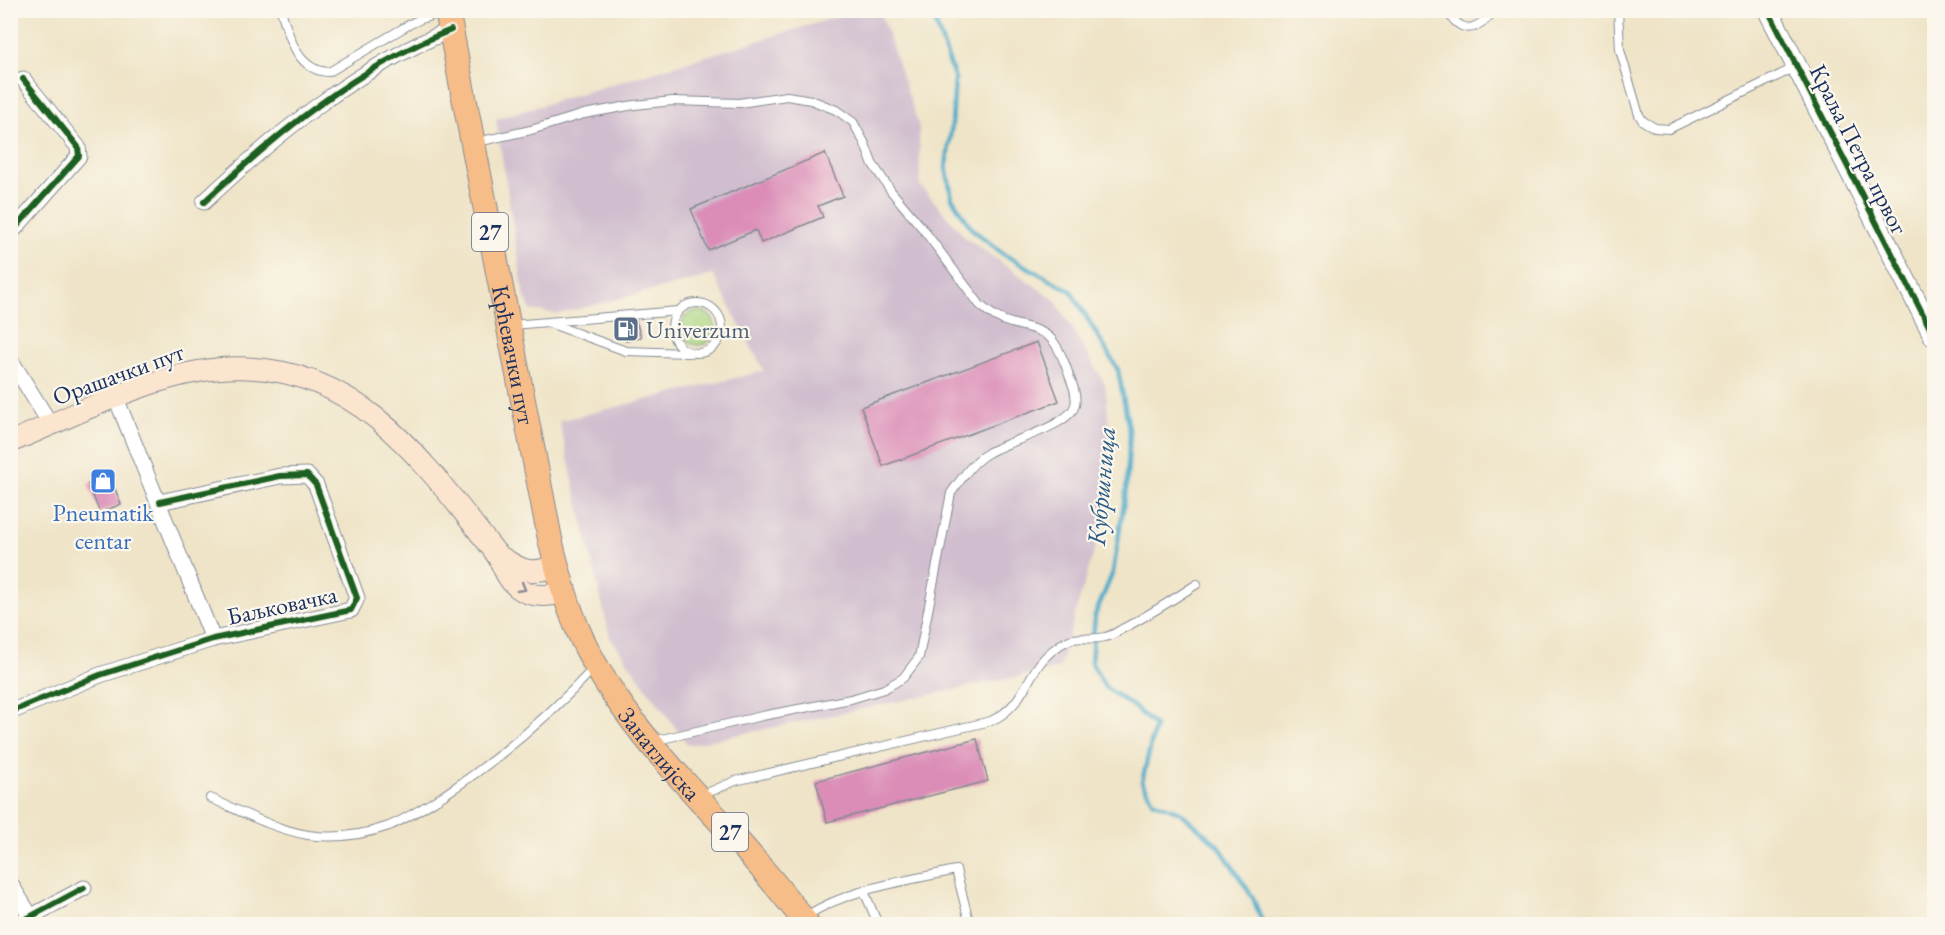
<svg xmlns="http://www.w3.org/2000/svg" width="1945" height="935" font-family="'EB Garamond',serif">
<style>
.industrial{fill:#d0bdce}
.green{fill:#aad581;stroke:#628270;stroke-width:1.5}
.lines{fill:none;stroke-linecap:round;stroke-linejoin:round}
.stream{stroke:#49a9c8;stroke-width:4.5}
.building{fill:#db8db7}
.service-casing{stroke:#858a92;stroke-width:10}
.minor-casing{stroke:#858a92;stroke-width:17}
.tertiary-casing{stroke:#858a92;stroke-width:22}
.secondary-casing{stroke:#858a92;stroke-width:23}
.primary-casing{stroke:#858a92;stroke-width:26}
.service{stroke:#fff;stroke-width:8}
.minor{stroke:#fff;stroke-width:15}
.tertiary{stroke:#fff;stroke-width:20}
.secondary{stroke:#fce5cf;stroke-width:21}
.primary{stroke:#f7bd88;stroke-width:24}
.cycleway-casing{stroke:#fbf7ec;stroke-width:10}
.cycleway{stroke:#1b5e20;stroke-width:6}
.oneway{stroke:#8c8a96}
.labels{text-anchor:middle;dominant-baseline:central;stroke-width:4.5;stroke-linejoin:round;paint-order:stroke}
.shield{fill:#fbf7ec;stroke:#5e6b89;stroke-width:1.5}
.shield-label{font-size:22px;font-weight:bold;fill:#1b2f5e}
.street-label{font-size:24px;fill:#1b2f5e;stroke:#fbf7ec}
.service-label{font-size:24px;fill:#4e5e75;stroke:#fbf7ec;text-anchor:start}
.shop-label{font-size:24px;fill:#366cbe;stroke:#fbf7ec}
.water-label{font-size:26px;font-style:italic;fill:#2b5a83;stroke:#fbf7ec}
</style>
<rect width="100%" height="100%" fill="#fbf7ec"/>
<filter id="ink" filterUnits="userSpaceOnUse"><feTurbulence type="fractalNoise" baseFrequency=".0167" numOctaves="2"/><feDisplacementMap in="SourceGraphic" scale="12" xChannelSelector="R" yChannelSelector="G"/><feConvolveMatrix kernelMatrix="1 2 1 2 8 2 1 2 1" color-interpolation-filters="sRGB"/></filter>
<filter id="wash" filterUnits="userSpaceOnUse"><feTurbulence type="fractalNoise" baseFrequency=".008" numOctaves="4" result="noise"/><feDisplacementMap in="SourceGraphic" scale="24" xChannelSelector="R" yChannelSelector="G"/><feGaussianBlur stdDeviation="1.35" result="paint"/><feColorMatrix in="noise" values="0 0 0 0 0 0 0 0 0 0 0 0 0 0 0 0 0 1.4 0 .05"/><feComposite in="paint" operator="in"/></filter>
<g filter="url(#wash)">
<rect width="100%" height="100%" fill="#efe4c7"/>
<path class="industrial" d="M 857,11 L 880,11 L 919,126 L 920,185 L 966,238 L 1055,300 L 1105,384 L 1115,481 L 1059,668 L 688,745 L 610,637 L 559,421 L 764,371 L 713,275 L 558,314 L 531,310 L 524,295 L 496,119 Z"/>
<circle class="green" cx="698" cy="328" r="17"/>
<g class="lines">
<path class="stream" d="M 931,10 L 955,79 L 952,124 L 946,167 L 952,198 L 972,229 L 1003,254 L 1071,291 L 1118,370 L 1130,434 L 1126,490 L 1113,572 L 1095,615 L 1091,662 L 1105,687 L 1134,707 L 1155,726 L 1142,782 L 1154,802 L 1180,812 L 1219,846 L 1253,898 L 1263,924"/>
</g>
<g id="blocks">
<g class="building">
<path d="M 825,153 L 843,196 L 818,206 L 823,217 L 761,243 L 756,230 L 708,250 L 691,209 Z"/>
<path d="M 636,321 L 641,337 L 626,341 L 621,322 Z"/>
<path d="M 1037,342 L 1059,401 L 883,466 L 861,407 Z"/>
<path d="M 110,476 L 121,504 L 100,513 L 88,484 Z"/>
<path d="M 977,739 L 988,781 L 827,822 L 816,781 Z"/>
</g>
</g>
</g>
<g filter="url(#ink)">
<use href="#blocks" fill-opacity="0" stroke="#858a92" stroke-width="1.5"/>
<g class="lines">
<defs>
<g id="service">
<path d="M 281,10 C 289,36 297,71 329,72 L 410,24 L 421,19 L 443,12"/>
<path d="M 1446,10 C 1463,36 1476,31 1495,10"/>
<path d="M 1618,10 L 1620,50 L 1639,115 L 1643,121 L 1655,128 L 1669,129 L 1796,67"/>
<path d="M 477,142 L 531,130 L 584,114 L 634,105 L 673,101 L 739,103 L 787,96 L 811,100 L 836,110 L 853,122 L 865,144 L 872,163 L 891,191 L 923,229 L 980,305 C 989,313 999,320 1011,323 C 1025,327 1044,329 1053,341 C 1061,351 1066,366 1070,378 C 1073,385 1077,397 1075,405 C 1069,427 1007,441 988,453 C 972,462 962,478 951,493 L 919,657 L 903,678 L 884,689 L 851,699 L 762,716 L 653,741"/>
<circle cx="697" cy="328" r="25"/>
<path d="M 549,323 L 626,351 L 688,353"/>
<path d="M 512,325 L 678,311"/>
<path d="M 700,796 L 735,781 L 991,721 C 1028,704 1025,669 1057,647 C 1077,632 1085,642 1105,637 C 1111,636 1117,632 1122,629 C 1148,616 1172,600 1197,584"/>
<path d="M 210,798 C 242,812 274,829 308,835 C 335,839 363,835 389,826 C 408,818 426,806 444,795 C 499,759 548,717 593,669"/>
<path d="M 864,891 L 878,924"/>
<path d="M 806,916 C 850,888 906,881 956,870 L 969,921 L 963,924"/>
</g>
<g id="minor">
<path d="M 204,202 C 276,134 358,67 451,30"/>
<path d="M 10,234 L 79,156 L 78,147 L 23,79"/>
<path d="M 10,359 L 51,425"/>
<path d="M 116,398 L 213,639"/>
<path d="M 10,712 L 100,675 L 213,639 L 351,610 L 357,598 L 316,485 L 307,475 L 280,476 L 160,502"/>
<path d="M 10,883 L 31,917"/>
<path d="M 17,924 L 84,888"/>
</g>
<path id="tertiary" d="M 1768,10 L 1934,336"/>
<g id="secondary">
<path d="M 10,442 C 83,413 167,364 247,368 C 359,372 421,458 484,538 C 488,543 492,548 496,553 C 503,565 505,577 517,587 C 531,598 548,597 564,592"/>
<path d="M 496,554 C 522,570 525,575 556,567"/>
</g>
<g id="primary">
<path id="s1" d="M 447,10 L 550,539 C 558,573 567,607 582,639 C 616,711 672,769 725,827 C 754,858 781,891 807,924"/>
</g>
</defs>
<use href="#service" class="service-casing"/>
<use href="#minor" class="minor-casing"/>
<use href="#tertiary" class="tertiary-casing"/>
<use href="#secondary" class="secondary-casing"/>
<use href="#primary" class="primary-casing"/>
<use href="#service" class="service"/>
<use href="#minor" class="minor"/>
<use href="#tertiary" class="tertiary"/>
<use href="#secondary" class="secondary"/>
<use href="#primary" class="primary"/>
<defs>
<g id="cycleway">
<path d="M 1768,10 L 1934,336"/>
<path d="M 204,202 C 276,134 358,67 451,30"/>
<path d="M 10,234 L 79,156 L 78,147 L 23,79"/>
<path d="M 10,712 L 100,675 L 213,639 L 351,610 L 357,598 L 316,485 L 307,475 L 280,476 L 160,502"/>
<path d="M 17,924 L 84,888"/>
</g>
</defs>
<use href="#cycleway" class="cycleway-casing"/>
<use href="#cycleway" class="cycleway"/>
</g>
<defs><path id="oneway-chevron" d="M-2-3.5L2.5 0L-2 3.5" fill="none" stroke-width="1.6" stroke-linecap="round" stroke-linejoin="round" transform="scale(1.5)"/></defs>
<use class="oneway" href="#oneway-chevron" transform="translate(522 588) rotate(31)"/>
</g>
<defs>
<symbol id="fuel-square" viewBox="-11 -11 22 22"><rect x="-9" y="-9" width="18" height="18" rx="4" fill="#5c6f8a" stroke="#fbf7ec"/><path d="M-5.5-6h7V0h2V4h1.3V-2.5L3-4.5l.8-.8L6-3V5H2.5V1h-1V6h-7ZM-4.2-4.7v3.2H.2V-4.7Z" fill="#fff"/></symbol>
<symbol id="shop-square" viewBox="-11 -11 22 22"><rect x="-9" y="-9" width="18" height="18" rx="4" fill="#3f7fe0" stroke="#fbf7ec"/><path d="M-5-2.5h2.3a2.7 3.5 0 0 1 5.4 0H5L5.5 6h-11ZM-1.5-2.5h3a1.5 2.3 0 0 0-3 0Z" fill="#fff"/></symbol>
</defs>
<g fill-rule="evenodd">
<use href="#fuel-square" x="611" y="314" width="30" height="30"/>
<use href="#shop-square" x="88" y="466" width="30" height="30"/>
</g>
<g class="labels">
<g class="shield">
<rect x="472" y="213" width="36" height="38" rx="4.5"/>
<rect x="712" y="813" width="36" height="38" rx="4.5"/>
</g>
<g class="shield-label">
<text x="490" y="232">27</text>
<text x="730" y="832">27</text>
</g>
<g class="street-label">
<text transform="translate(1859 149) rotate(63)">Краља Петра првог</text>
<text stroke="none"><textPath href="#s1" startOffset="351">Крћевачки пут</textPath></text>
<text transform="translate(118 374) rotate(-20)">Орашачки пут</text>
<text transform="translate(282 605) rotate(-12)">Баљковачка</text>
<text stroke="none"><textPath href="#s1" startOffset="783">Занатлијска</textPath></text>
</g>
<g class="service-label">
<text x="646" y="329">Univerzum</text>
</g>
<g class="shop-label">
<text x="103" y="512">Pneumatik<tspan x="103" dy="28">centar</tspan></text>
</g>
<g class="water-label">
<text transform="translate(1101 486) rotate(-85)">Кубршница</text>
</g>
</g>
<rect width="1945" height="935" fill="none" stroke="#fbf7ec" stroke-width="36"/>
</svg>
